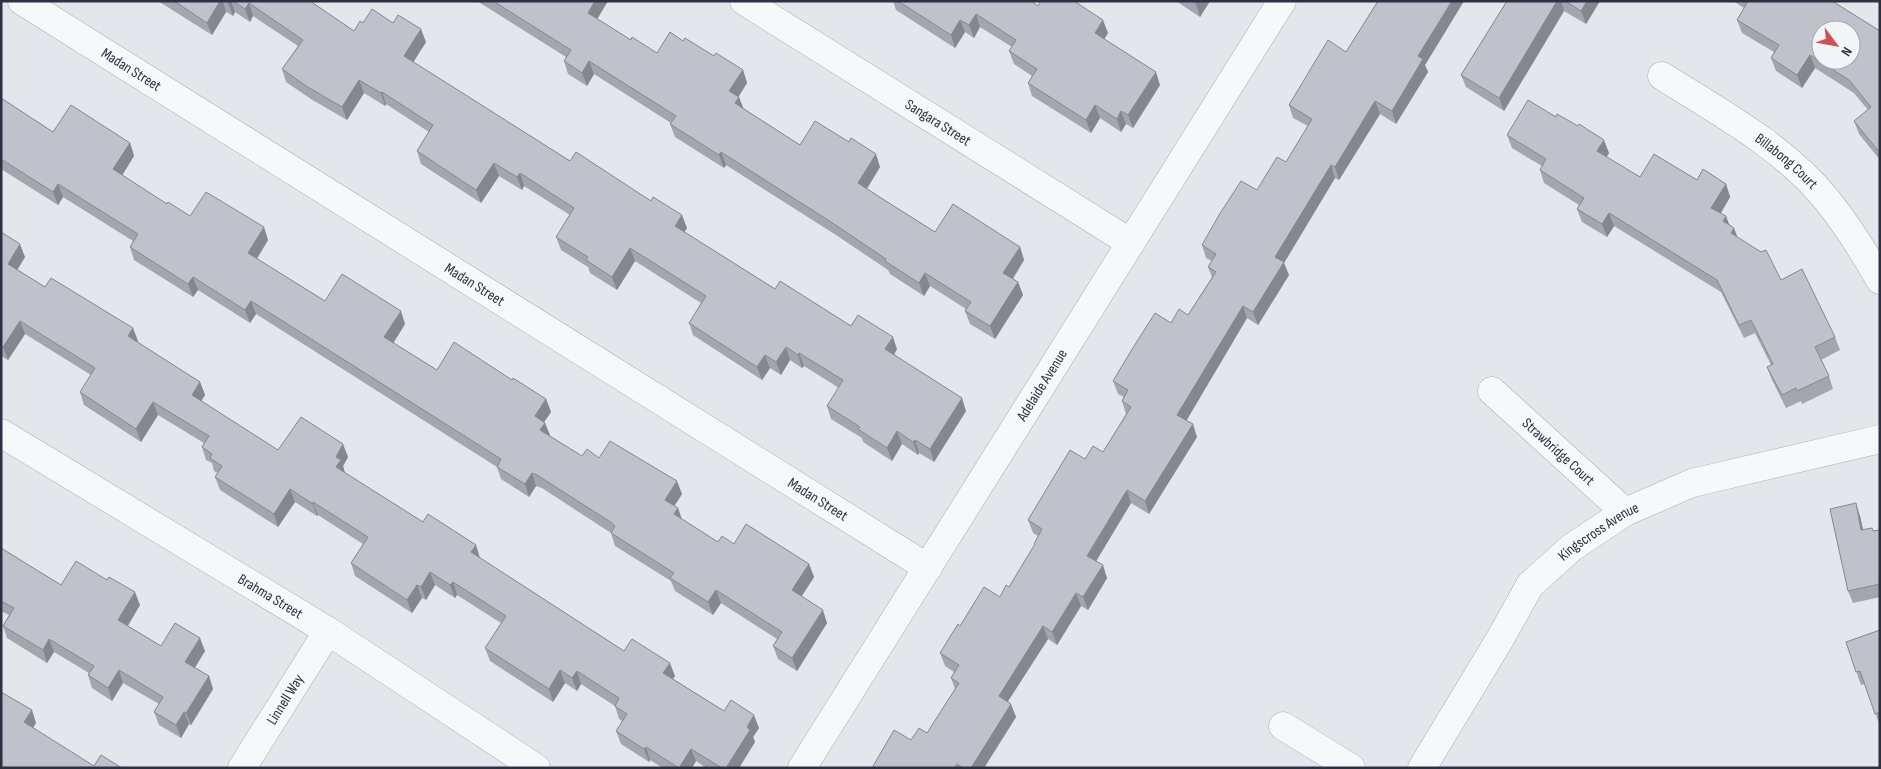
<svg xmlns="http://www.w3.org/2000/svg" width="1881" height="769" font-family="'Sofia Sans Condensed',sans-serif">
<style>
.lines{fill:none;stroke-linecap:round;stroke-linejoin:round}
.minor-casing{stroke:#a9acb5;stroke-width:29}
.minor{stroke:#f7f8fa;stroke-width:28}
.wall{fill:#a4a6af}
.shaded-wall{fill:#86878e}
.building{fill:#bfc1cb;stroke:#86878e;fill-rule:evenodd}
.labels{text-anchor:middle;dominant-baseline:central;stroke-width:4.5;stroke-linejoin:round;paint-order:stroke}
.street-label{font-size:15px;fill:#2d3143;stroke:#f4f5f9}
</style>
<rect width="100%" height="100%" fill="#e4e6eb"/>
<g class="lines">
<defs>
<g id="minor">
<path id="s1" d="M 22,1 L 928,568"/>
<path id="s2" d="M 744,1 L 1131,243"/>
<path id="s3" d="M 1662,76 C 1719,112 1783,146 1827,200 C 1847,225 1864,252 1880,280"/>
<path id="s4" d="M 1492,391 L 1625,512"/>
<path id="s5" d="M 1,433 L 328,631 L 536,768"/>
<path d="M 1283,726 L 1351,768"/>
<path id="s6" d="M 242,768 L 328,631"/>
<path id="s7" d="M 802,768 L 1282,1"/>
<path id="s8" d="M 1422,768 L 1500,639 L 1530,585 L 1571,548 L 1625,512 L 1692,483 L 1880,439"/>
</g>
</defs>
<use href="#minor" class="minor-casing"/>
<use href="#minor" class="minor"/>
</g>
<g class="wall">
<path d="M 158,1 L 310,1 L 354,31 L 363,23 L 393,23 L 426,42 L 413,62 L 570,161 L 687,228 L 684,232 L 775,289 L 851,326 L 897,349 L 894,354 L 966,411 L 934,462 L 919,453 L 918,455 L 902,444 L 892,461 L 863,442 L 862,438 L 831,419 L 827,406 L 839,388 L 804,366 L 802,368 L 790,360 L 781,375 L 770,368 L 762,380 L 693,335 L 689,323 L 701,303 L 635,261 L 617,290 L 590,273 L 588,267 L 561,250 L 556,237 L 570,215 L 524,186 L 522,190 L 499,176 L 481,203 L 421,164 L 417,151 L 429,132 L 386,104 L 385,106 L 364,93 L 347,120 L 311,99 L 286,82 L 282,69 L 298,46 L 253,16 L 250,22 L 235,12 L 233,16 L 226,12 L 212,35 Z"/>
<path d="M 477,1 L 608,1 L 597,19 L 631,40 L 657,53 L 683,41 L 743,70 L 747,83 L 738,97 L 743,108 L 800,145 L 880,167 L 867,189 L 935,232 L 1020,247 L 1024,260 L 1013,279 L 1018,282 L 1023,295 L 995,339 L 970,324 L 965,311 L 966,309 L 930,286 L 924,296 L 890,274 L 888,270 L 836,235 L 726,165 L 724,168 L 675,137 L 670,124 L 671,123 L 594,74 L 587,86 L 568,74 L 564,61 L 566,57 Z"/>
<path d="M 893,1 L 1031,1 L 1038,6 L 1108,33 L 1104,39 L 1160,85 L 1133,128 L 1126,124 L 1121,132 L 1100,118 L 1091,133 L 1032,96 L 1028,83 L 1032,76 L 1014,64 L 1009,51 L 1012,47 L 980,27 L 974,38 L 965,32 L 955,48 L 896,10 Z"/>
<path d="M 1176,1 L 1210,1 L 1200,17 Z"/>
<path d="M 1378,1 L 1464,1 L 1425,65 L 1428,72 L 1396,124 L 1380,114 L 1339,180 L 1335,178 L 1284,263 L 1289,275 L 1258,325 L 1247,318 L 1186,421 L 1197,437 L 1149,514 L 1131,503 L 1096,561 L 1107,578 L 1088,610 L 1081,606 L 1057,645 L 1048,639 L 1008,701 L 1016,717 L 984,768 L 872,768 L 911,740 L 927,733 L 955,689 L 951,678 L 954,672 L 945,666 L 940,653 L 960,626 L 1000,597 L 1009,587 L 1034,546 L 1034,544 L 1038,536 L 1033,533 L 1028,520 L 1085,459 L 1103,452 L 1126,414 L 1122,401 L 1124,397 L 1118,394 L 1113,381 L 1171,323 L 1188,315 L 1212,277 L 1208,267 L 1212,261 L 1206,258 L 1202,245 L 1286,162 L 1308,126 L 1293,118 L 1289,105 L 1346,52 Z"/>
<path d="M 1507,1 L 1600,1 L 1586,24 L 1564,11 L 1504,111 L 1466,87 L 1461,75 Z"/>
<path d="M 1733,1 L 1832,1 L 1880,31 L 1880,160 L 1859,134 L 1854,121 L 1868,110 L 1854,93 L 1815,68 L 1802,88 L 1776,71 L 1771,58 L 1774,52 L 1742,33 L 1737,20 L 1744,8 Z"/>
<path d="M 1,98 L 53,132 L 130,143 L 134,156 L 122,175 L 167,204 L 190,216 L 268,240 L 257,259 L 325,301 L 405,324 L 393,343 L 437,370 L 512,380 L 546,399 L 551,412 L 544,422 L 550,436 L 582,456 L 599,458 L 682,494 L 674,506 L 678,508 L 682,519 L 718,542 L 734,544 L 809,564 L 814,577 L 802,596 L 827,623 L 797,671 L 778,659 L 773,646 L 777,639 L 721,603 L 713,615 L 675,591 L 671,581 L 615,546 L 611,533 L 542,488 L 536,486 L 529,497 L 501,479 L 497,467 L 256,314 L 250,323 L 198,290 L 193,297 L 134,260 L 130,247 L 133,241 L 63,197 L 58,205 L 1,169 Z"/>
<path d="M 1556,117 L 1609,153 L 1606,157 L 1640,177 L 1697,180 L 1726,184 L 1730,197 L 1721,213 L 1737,237 L 1781,280 L 1835,337 L 1840,350 L 1821,360 L 1829,376 L 1833,389 L 1802,404 L 1801,401 L 1786,408 L 1772,380 L 1767,367 L 1771,365 L 1755,333 L 1744,338 L 1721,292 L 1614,226 L 1607,237 L 1582,222 L 1577,209 L 1579,205 L 1544,183 L 1540,170 L 1542,166 L 1512,148 L 1507,135 Z"/>
<path d="M 1,232 L 25,257 L 17,270 L 45,287 L 138,341 L 137,342 L 200,382 L 205,395 L 201,401 L 278,450 L 348,457 L 343,466 L 345,473 L 480,558 L 624,651 L 675,676 L 673,679 L 724,711 L 759,728 L 753,737 L 755,742 L 739,768 L 706,768 L 696,761 L 692,768 L 663,768 L 650,760 L 649,762 L 621,744 L 616,731 L 622,721 L 619,719 L 615,706 L 581,684 L 577,691 L 565,683 L 553,702 L 490,661 L 485,648 L 501,623 L 457,595 L 455,598 L 435,585 L 426,600 L 422,598 L 412,613 L 355,576 L 351,563 L 363,544 L 318,515 L 317,516 L 295,502 L 278,527 L 220,490 L 215,477 L 218,473 L 214,471 L 212,463 L 206,460 L 202,447 L 204,443 L 158,415 L 141,442 L 84,405 L 80,392 L 91,375 L 25,334 L 8,360 L 1,356 Z"/>
<path d="M 1860,516 L 1863,530 L 1873,531 L 1880,530 L 1880,597 L 1853,603 L 1848,591 Z"/>
<path d="M 1,548 L 61,585 L 140,605 L 128,626 L 161,646 L 205,651 L 195,668 L 209,676 L 213,689 L 191,725 L 189,724 L 181,738 L 159,725 L 154,712 L 159,704 L 123,683 L 112,701 L 92,688 L 88,675 L 89,673 L 54,652 L 47,663 L 7,638 L 3,626 L 9,615 L 1,611 Z"/>
<path d="M 1880,630 L 1880,726 L 1865,684 L 1861,685 L 1846,642 Z"/>
</g>
<g class="shaded-wall">
<path d="M 220,1 L 223,1 L 226,12 L 212,35 L 207,23 Z"/>
<path d="M 230,1 L 231,1 L 235,12 L 233,16 L 228,3 Z"/>
<path d="M 595,1 L 608,1 L 593,26 L 588,13 Z"/>
<path d="M 1197,1 L 1210,1 L 1200,17 L 1196,4 Z"/>
<path d="M 1452,1 L 1464,1 L 1425,65 L 1428,72 L 1396,124 L 1392,111 L 1418,56 Z"/>
<path d="M 1557,1 L 1561,1 L 1564,11 L 1504,111 L 1499,98 Z"/>
<path d="M 1587,1 L 1600,1 L 1586,24 L 1581,11 Z"/>
<path d="M 249,3 L 253,16 L 250,22 L 245,9 Z"/>
<path d="M 976,14 L 980,27 L 974,38 L 969,25 Z"/>
<path d="M 960,20 L 965,32 L 955,48 L 951,35 Z"/>
<path d="M 1103,20 L 1108,33 L 1100,46 L 1095,33 Z"/>
<path d="M 421,29 L 426,42 L 409,69 L 404,56 Z"/>
<path d="M 1810,55 L 1815,68 L 1802,88 L 1797,75 Z"/>
<path d="M 589,61 L 594,74 L 587,86 L 582,73 Z"/>
<path d="M 743,70 L 747,83 L 734,104 L 729,91 Z"/>
<path d="M 1156,72 L 1160,85 L 1133,128 L 1128,115 Z"/>
<path d="M 359,80 L 364,93 L 347,120 L 342,107 Z"/>
<path d="M 382,92 L 386,104 L 385,106 L 381,93 Z"/>
<path d="M 739,97 L 744,110 L 735,103 Z"/>
<path d="M 1375,101 L 1380,114 L 1339,180 L 1335,167 Z"/>
<path d="M 1095,105 L 1100,118 L 1091,133 L 1086,120 Z"/>
<path d="M 1121,111 L 1126,124 L 1121,132 L 1117,119 Z"/>
<path d="M 1604,140 L 1609,153 L 1602,164 L 1597,151 Z"/>
<path d="M 130,143 L 134,156 L 118,182 L 113,169 Z"/>
<path d="M 721,152 L 726,165 L 724,168 L 719,155 Z"/>
<path d="M 876,154 L 880,167 L 862,196 L 858,183 Z"/>
<path d="M 494,163 L 499,176 L 481,203 L 476,190 Z"/>
<path d="M 1331,165 L 1335,178 L 1284,263 L 1289,275 L 1258,325 L 1253,312 L 1275,257 Z"/>
<path d="M 520,173 L 524,186 L 522,190 L 517,177 Z"/>
<path d="M 58,184 L 63,197 L 58,205 L 53,192 Z"/>
<path d="M 1726,184 L 1730,197 L 1716,221 L 1711,208 Z"/>
<path d="M 1609,213 L 1614,226 L 1607,237 L 1602,224 Z"/>
<path d="M 682,215 L 687,228 L 680,239 L 675,226 Z"/>
<path d="M 1726,216 L 1731,229 L 1723,221 Z"/>
<path d="M 264,227 L 268,240 L 252,266 L 248,253 Z"/>
<path d="M 1734,228 L 1739,241 L 1731,233 Z"/>
<path d="M 20,244 L 25,257 L 13,277 L 8,264 Z"/>
<path d="M 1020,247 L 1024,260 L 1008,286 L 1003,273 Z"/>
<path d="M 630,248 L 635,261 L 617,290 L 612,277 Z"/>
<path d="M 925,273 L 930,286 L 924,296 L 919,283 Z"/>
<path d="M 193,277 L 198,290 L 193,297 L 188,284 Z"/>
<path d="M 1018,282 L 1023,295 L 995,339 L 990,326 Z"/>
<path d="M 251,301 L 256,314 L 250,323 L 245,310 Z"/>
<path d="M 1243,306 L 1247,318 L 1182,428 L 1177,415 Z"/>
<path d="M 401,311 L 405,324 L 389,350 L 384,337 Z"/>
<path d="M 20,321 L 25,334 L 8,360 L 3,347 Z"/>
<path d="M 133,328 L 138,341 L 133,349 L 128,336 Z"/>
<path d="M 893,337 L 897,349 L 890,362 L 885,349 Z"/>
<path d="M 786,347 L 790,360 L 781,375 L 776,362 Z"/>
<path d="M 799,353 L 804,366 L 802,368 L 798,355 Z"/>
<path d="M 765,355 L 770,368 L 762,380 L 757,367 Z"/>
<path d="M 200,382 L 205,395 L 197,408 L 192,395 Z"/>
<path d="M 962,398 L 966,411 L 934,462 L 930,449 Z"/>
<path d="M 546,399 L 551,412 L 540,428 L 535,416 Z"/>
<path d="M 153,402 L 158,415 L 141,442 L 136,429 Z"/>
<path d="M 545,423 L 550,435 L 545,443 L 540,430 Z"/>
<path d="M 1193,424 L 1197,437 L 1149,514 L 1145,501 Z"/>
<path d="M 897,431 L 902,444 L 892,461 L 887,448 Z"/>
<path d="M 915,440 L 919,453 L 918,455 L 913,442 Z"/>
<path d="M 343,444 L 348,457 L 343,466 L 345,473 L 336,467 L 336,457 Z"/>
<path d="M 532,473 L 536,486 L 529,497 L 525,484 Z"/>
<path d="M 677,481 L 682,494 L 670,513 L 665,500 Z"/>
<path d="M 290,489 L 295,502 L 278,527 L 274,514 Z"/>
<path d="M 1127,490 L 1131,503 L 1092,568 L 1087,556 Z"/>
<path d="M 313,502 L 318,515 L 317,516 L 313,504 Z"/>
<path d="M 1856,503 L 1860,516 L 1866,543 L 1861,530 Z"/>
<path d="M 678,508 L 682,521 L 674,514 Z"/>
<path d="M 476,545 L 480,558 L 476,565 L 471,552 Z"/>
<path d="M 809,564 L 814,577 L 797,603 L 792,590 Z"/>
<path d="M 1103,565 L 1107,578 L 1088,610 L 1083,597 Z"/>
<path d="M 430,572 L 435,585 L 426,600 L 421,587 Z"/>
<path d="M 453,582 L 457,595 L 455,598 L 450,585 Z"/>
<path d="M 417,585 L 422,598 L 412,613 L 407,600 Z"/>
<path d="M 716,590 L 721,603 L 713,615 L 708,602 Z"/>
<path d="M 135,592 L 140,605 L 123,633 L 118,620 Z"/>
<path d="M 1076,593 L 1081,606 L 1057,645 L 1052,632 Z"/>
<path d="M 823,610 L 827,623 L 797,671 L 792,658 Z"/>
<path d="M 1043,626 L 1048,639 L 1003,709 L 999,696 Z"/>
<path d="M 200,638 L 205,651 L 190,675 L 185,662 Z"/>
<path d="M 49,639 L 54,652 L 47,663 L 43,650 Z"/>
<path d="M 670,663 L 675,676 L 668,686 L 663,673 Z"/>
<path d="M 119,670 L 123,683 L 112,701 L 108,688 Z"/>
<path d="M 560,670 L 565,683 L 553,702 L 549,689 Z"/>
<path d="M 577,671 L 581,684 L 577,691 L 572,678 Z"/>
<path d="M 209,676 L 213,689 L 191,725 L 186,713 Z"/>
<path d="M 1011,704 L 1016,717 L 984,768 L 971,768 Z"/>
<path d="M 32,710 L 36,723 L 29,735 L 24,722 Z"/>
<path d="M 184,712 L 189,724 L 181,738 L 176,725 Z"/>
<path d="M 754,715 L 759,728 L 753,737 L 755,742 L 739,768 L 726,768 L 747,727 Z"/>
<path d="M 646,747 L 650,760 L 649,762 L 644,749 Z"/>
<path d="M 691,749 L 696,761 L 692,768 L 679,768 Z"/>
</g>
<g class="building">
<path d="M 174,1 L 220,1 L 207,23 Z"/>
<path d="M 233,1 L 310,1 L 354,31 L 360,21 L 363,23 L 372,9 L 393,23 L 398,15 L 421,29 L 404,56 L 570,161 L 576,152 L 651,201 L 653,197 L 682,215 L 675,226 L 775,289 L 780,281 L 851,326 L 858,315 L 893,337 L 885,349 L 962,398 L 930,449 L 915,440 L 913,442 L 897,431 L 887,448 L 858,429 L 860,427 L 827,406 L 843,380 L 799,353 L 798,355 L 786,347 L 776,362 L 765,355 L 757,367 L 689,323 L 706,296 L 630,248 L 612,277 L 586,260 L 588,257 L 556,237 L 574,208 L 520,173 L 517,177 L 494,163 L 476,190 L 417,151 L 433,125 L 382,92 L 381,93 L 359,80 L 342,107 L 306,86 L 282,69 L 303,40 L 249,3 L 245,9 Z"/>
<path d="M 493,1 L 595,1 L 588,13 L 631,40 L 632,37 L 657,53 L 670,32 L 683,41 L 685,38 L 714,56 L 716,53 L 743,70 L 729,91 L 739,97 L 735,103 L 747,111 L 800,145 L 815,121 L 849,142 L 851,138 L 876,154 L 858,183 L 881,198 L 935,232 L 953,204 L 1020,247 L 1003,273 L 1018,282 L 990,326 L 965,311 L 971,302 L 925,273 L 919,283 L 885,261 L 886,259 L 831,222 L 721,152 L 719,155 L 670,124 L 676,116 L 589,61 L 582,73 L 564,61 L 571,50 Z"/>
<path d="M 898,1 L 1031,1 L 1038,6 L 1041,1 L 1074,1 L 1103,20 L 1095,33 L 1156,72 L 1128,115 L 1121,111 L 1117,119 L 1095,105 L 1086,120 L 1028,83 L 1037,69 L 1009,51 L 1016,40 L 976,14 L 969,25 L 960,20 L 951,35 Z"/>
<path d="M 1191,1 L 1197,1 L 1196,4 Z"/>
<path d="M 1378,1 L 1452,1 L 1418,56 L 1423,59 L 1392,111 L 1375,101 L 1335,167 L 1331,165 L 1275,257 L 1284,262 L 1253,312 L 1243,306 L 1177,415 L 1193,424 L 1145,501 L 1127,490 L 1087,556 L 1103,565 L 1083,597 L 1076,593 L 1052,632 L 1043,626 L 999,696 L 1011,704 L 971,768 L 963,768 L 957,764 L 955,768 L 872,768 L 894,730 L 911,740 L 919,728 L 927,733 L 959,683 L 951,678 L 959,665 L 940,653 L 958,624 L 960,626 L 984,587 L 1000,597 L 1006,585 L 1009,587 L 1035,544 L 1034,544 L 1042,529 L 1028,520 L 1070,450 L 1085,459 L 1093,446 L 1103,452 L 1131,407 L 1122,401 L 1128,390 L 1113,381 L 1131,351 L 1155,313 L 1171,323 L 1179,309 L 1188,315 L 1216,272 L 1208,267 L 1216,254 L 1202,245 L 1219,215 L 1241,181 L 1257,190 L 1277,157 L 1286,162 L 1312,119 L 1289,105 L 1328,40 L 1346,52 Z"/>
<path d="M 1507,1 L 1557,1 L 1499,98 L 1461,75 Z"/>
<path d="M 1565,1 L 1587,1 L 1581,11 Z"/>
<path d="M 1748,1 L 1832,1 L 1880,31 L 1880,153 L 1854,121 L 1871,107 L 1849,80 L 1810,55 L 1797,75 L 1771,58 L 1779,45 L 1737,20 ZM 1821,30 L 1851,30 L 1851,60 L 1821,60 Z"/>
<path d="M 1,98 L 53,132 L 71,105 L 130,143 L 113,169 L 167,204 L 168,202 L 190,216 L 206,192 L 264,227 L 248,253 L 304,288 L 325,301 L 342,274 L 401,311 L 384,337 L 437,370 L 454,342 L 512,380 L 513,378 L 546,399 L 535,416 L 545,423 L 540,430 L 582,456 L 587,449 L 599,458 L 610,441 L 677,481 L 665,500 L 678,508 L 674,514 L 718,542 L 722,536 L 734,544 L 746,524 L 809,564 L 792,590 L 823,610 L 792,658 L 773,646 L 782,632 L 716,590 L 708,602 L 670,578 L 674,573 L 611,533 L 615,526 L 612,523 L 537,475 L 532,473 L 525,484 L 497,467 L 501,459 L 251,301 L 245,310 L 193,277 L 188,284 L 130,247 L 138,234 L 58,184 L 53,192 L 1,159 Z"/>
<path d="M 1528,100 L 1556,117 L 1557,114 L 1578,126 L 1579,124 L 1604,140 L 1597,151 L 1640,177 L 1654,154 L 1697,180 L 1703,169 L 1726,184 L 1711,208 L 1726,216 L 1723,221 L 1734,228 L 1731,233 L 1761,252 L 1766,250 L 1781,280 L 1802,269 L 1835,337 L 1815,347 L 1829,376 L 1797,391 L 1796,388 L 1782,395 L 1767,367 L 1773,364 L 1751,320 L 1739,325 L 1717,280 L 1609,213 L 1602,224 L 1577,209 L 1584,198 L 1540,170 L 1546,159 L 1507,135 Z"/>
<path d="M 1,232 L 20,244 L 8,264 L 45,287 L 51,278 L 133,328 L 128,336 L 200,382 L 192,395 L 278,450 L 301,417 L 343,444 L 336,457 L 341,460 L 336,467 L 423,522 L 428,514 L 476,545 L 471,552 L 624,651 L 632,639 L 670,663 L 663,673 L 724,711 L 731,700 L 754,715 L 747,727 L 750,730 L 726,768 L 722,768 L 691,749 L 679,768 L 646,747 L 644,749 L 616,731 L 627,714 L 615,706 L 619,698 L 577,671 L 572,678 L 560,670 L 549,689 L 485,648 L 506,616 L 453,582 L 450,585 L 430,572 L 421,587 L 417,585 L 407,600 L 351,563 L 368,537 L 313,502 L 313,504 L 290,489 L 274,514 L 215,477 L 222,466 L 210,458 L 212,454 L 202,447 L 209,436 L 153,402 L 136,429 L 80,392 L 95,368 L 20,321 L 3,347 L 1,346 Z"/>
<path d="M 1856,503 L 1861,530 L 1872,528 L 1873,531 L 1880,530 L 1880,584 L 1848,591 L 1830,509 Z"/>
<path d="M 1,548 L 61,585 L 76,561 L 107,580 L 109,577 L 135,592 L 118,620 L 161,646 L 175,623 L 200,638 L 185,662 L 209,676 L 186,713 L 184,712 L 176,725 L 154,712 L 163,697 L 119,670 L 108,688 L 88,675 L 94,666 L 49,639 L 43,650 L 3,626 L 14,608 L 1,601 Z"/>
<path d="M 1880,630 L 1880,712 L 1875,714 L 1860,671 L 1856,672 L 1846,642 Z"/>
<path d="M 1,692 L 32,710 L 24,722 L 94,766 L 101,755 L 122,768 L 1,768 Z"/>
</g>
<g class="labels">
<g class="street-label">
<text stroke="none"><textPath href="#s1" startOffset="129">Madan Street</textPath></text>
<text stroke="none"><textPath href="#s2" startOffset="229">Sangara Street</textPath></text>
<text stroke="none"><textPath href="#s3" startOffset="151">Billabong Court</textPath></text>
<text stroke="none"><textPath href="#s1" startOffset="534">Madan Street</textPath></text>
<text stroke="none"><textPath href="#s7" startOffset="452">Adelaide Avenue</textPath></text>
<text stroke="none"><textPath href="#s4" startOffset="90">Strawbridge Court</textPath></text>
<text stroke="none"><textPath href="#s1" startOffset="939">Madan Street</textPath></text>
<text stroke="none"><textPath href="#s8" startOffset="300">Kingscross Avenue</textPath></text>
<text stroke="none"><textPath href="#s5" startOffset="315">Brahma Street</textPath></text>
<text stroke="none"><textPath href="#s6" startOffset="81">Linnell Way</textPath></text>
</g>
</g>
<rect width="1881" height="769" fill="none" stroke="#2d3143" stroke-width="5"/>
<g transform="translate(1836 45) rotate(122)"><circle r="24" fill="#f4f5f9" stroke="#a4a7b0"/>
<path d="M0-4L9 19L0 12L-9 19Z" fill="#c85551"/>
<text y="-8" font-size="14" font-weight="bold" text-anchor="middle" fill="#2d3143">N</text>
</g>
</svg>
